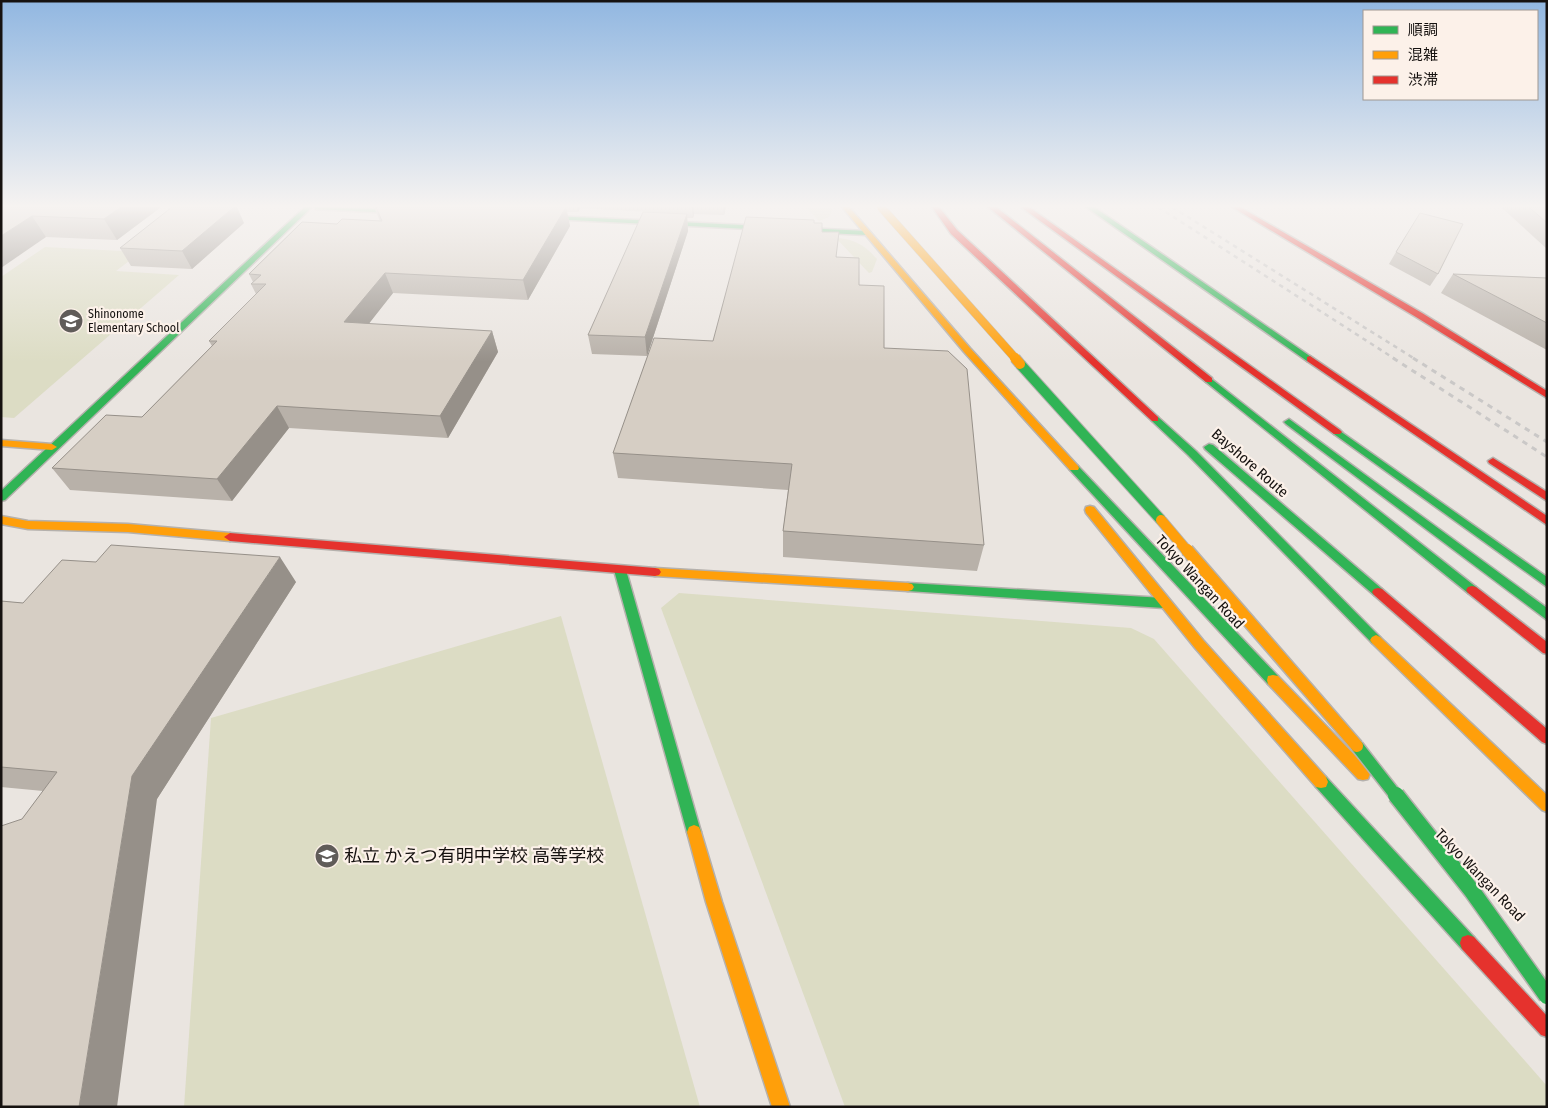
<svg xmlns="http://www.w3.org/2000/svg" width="1548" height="1108" font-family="'Fira Sans Condensed','Noto Sans JP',sans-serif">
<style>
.green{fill:#dcdcc4}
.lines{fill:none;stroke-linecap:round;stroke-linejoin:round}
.fast-casing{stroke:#b5b1ad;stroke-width:3}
.slow-casing{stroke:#b5b1ad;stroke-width:3}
.jam-casing{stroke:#b5b1ad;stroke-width:3}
.fast{fill:#30b455;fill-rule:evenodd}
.slow{fill:#ff9f0a;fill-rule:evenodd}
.jam{fill:#e5322d;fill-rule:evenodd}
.rail-far1{stroke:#cac8c7;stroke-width:2.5;stroke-dasharray:4.5 4.5;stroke-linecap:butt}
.rail{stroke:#cac8c7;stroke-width:3;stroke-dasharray:5.5 5.5;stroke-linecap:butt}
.fast-bridge-far2-casing{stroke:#b5b1ad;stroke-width:12;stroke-linecap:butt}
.fast-bridge-far1-casing{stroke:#b5b1ad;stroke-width:15;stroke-linecap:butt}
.fast-bridge-casing{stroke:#b5b1ad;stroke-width:19;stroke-linecap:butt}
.slow-bridge-far2-casing{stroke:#b5b1ad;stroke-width:9;stroke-linecap:butt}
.slow-bridge-far1-casing{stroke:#b5b1ad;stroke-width:12;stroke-linecap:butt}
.slow-bridge-casing{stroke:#b5b1ad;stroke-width:15;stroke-linecap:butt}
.fast-bridge-far2{stroke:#30b455;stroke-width:10}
.fast-bridge-far1{stroke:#30b455;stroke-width:12}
.fast-bridge{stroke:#30b455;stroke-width:16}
.slow-bridge-far2{stroke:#ff9f0a;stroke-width:8}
.slow-bridge-far1{stroke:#ff9f0a;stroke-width:10}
.slow-bridge{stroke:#ff9f0a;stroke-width:12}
.wall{fill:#b8b1a9}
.shaded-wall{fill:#969089}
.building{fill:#d6cec4;stroke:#969089}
.labels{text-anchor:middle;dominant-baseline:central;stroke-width:4.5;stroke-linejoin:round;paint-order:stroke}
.far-poi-label{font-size:12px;fill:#161210;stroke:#fcf1e9;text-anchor:start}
.street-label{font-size:15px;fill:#161210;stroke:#fcf1e9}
.near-poi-label{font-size:18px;fill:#161210;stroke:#fcf1e9;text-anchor:start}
</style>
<rect width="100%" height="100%" fill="#eae5e0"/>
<g class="green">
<path d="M 806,207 L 831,207 L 832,211 L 829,217 L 819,221 Z"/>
<path d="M 836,238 C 855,239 864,245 877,259 L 872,272 L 869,273 Z"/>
<path d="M 45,247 L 141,252 L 116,271 L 179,275 L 14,418 L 1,417 L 1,277 Z"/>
<path d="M 679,593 L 1131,628 L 1154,639 L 1547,1086 L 1547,1107 L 845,1107 L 661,608 Z"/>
<path d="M 561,616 L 700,1107 L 184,1107 L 211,718 Z"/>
</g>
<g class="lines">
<defs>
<g id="fast">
<path d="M 305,207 L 312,207 L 5,500 L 1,501 L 1,491 Z"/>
<path d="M 313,207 L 411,210 L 414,212 L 411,214 L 316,209 Z"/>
<path d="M 1086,207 L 1094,207 L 1314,359 L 1313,361 L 1307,361 Z"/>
<path d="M 532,215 L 867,231 L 871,233 L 867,235 L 530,218 L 528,217 Z"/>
<path d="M 1209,377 L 1476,587 L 1478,590 L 1476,593 L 1468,593 L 1206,382 L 1204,380 Z"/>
<path d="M 1155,416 L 1158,417 L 1196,451 L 1380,637 L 1382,640 L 1380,643 L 1376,645 L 1372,643 L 1188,455 L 1152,421 L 1152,417 Z"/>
<path d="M 1289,419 L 1547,608 L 1547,620 L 1286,424 L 1284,422 Z"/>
<path d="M 1337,429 L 1547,577 L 1547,587 L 1334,434 L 1332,432 Z"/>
<path d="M 1209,444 L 1213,445 L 1382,589 L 1384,592 L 1382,595 L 1374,595 L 1205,449 L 1204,447 Z"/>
<path d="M 1074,465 L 1078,466 L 1278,676 L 1279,680 L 1278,684 L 1273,685 L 1268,684 L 1070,470 L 1069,468 L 1070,466 Z"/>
<path d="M 620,566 L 624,567 L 626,570 L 701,832 L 699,837 L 694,839 L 689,837 L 687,832 L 614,570 L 616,567 Z"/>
<path d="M 908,583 L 1164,598 L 1168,600 L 1170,603 L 1168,606 L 1164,608 L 908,591 L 904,590 L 902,587 L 904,584 Z"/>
<path d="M 1321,776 L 1326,777 L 1474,937 L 1476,943 L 1474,949 L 1468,951 L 1462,949 L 1316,787 L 1314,782 L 1316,777 Z"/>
</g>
<g id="slow">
<path d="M 842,207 L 849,207 L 970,348 L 1078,466 L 1079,468 L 1078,470 L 1070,470 L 964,352 Z"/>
<path d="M 1,440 L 52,444 L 57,447 L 52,450 L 1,446 Z"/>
<path d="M 1090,506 L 1094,507 L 1203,640 L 1326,777 L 1328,782 L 1326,787 L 1321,788 L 1316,787 L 1195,648 L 1086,513 L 1085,510 L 1086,507 Z"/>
<path d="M 1,516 L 28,521 L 128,524 L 230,533 L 236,537 L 230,541 L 128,532 L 28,529 L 1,524 Z"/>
<path d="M 655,568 L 908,583 L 912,584 L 914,587 L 912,590 L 908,591 L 655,576 L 651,575 L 649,572 L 651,569 Z"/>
<path d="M 1376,635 L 1380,637 L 1547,795 L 1547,812 L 1542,810 L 1372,643 L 1370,640 L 1372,637 Z"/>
<path d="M 1273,675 L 1278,676 L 1368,769 L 1370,774 L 1368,779 L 1363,780 L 1358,779 L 1268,684 L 1267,680 L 1268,676 Z"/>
<path d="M 694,825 L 699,827 L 701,832 L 722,902 L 790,1107 L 772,1107 L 706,902 L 687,832 L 689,827 Z"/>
</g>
<g id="jam">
<path d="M 932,207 L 939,207 L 957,230 L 1158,417 L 1158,421 L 1152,421 L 951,234 Z"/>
<path d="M 988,207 L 996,207 L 1212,378 L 1212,382 L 1206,382 Z"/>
<path d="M 1021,207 L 1029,207 L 1340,430 L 1342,432 L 1340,434 L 1334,434 Z"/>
<path d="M 1232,207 L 1240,207 L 1422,313 L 1547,391 L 1547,398 L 1416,317 Z"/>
<path d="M 1310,356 L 1547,516 L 1547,525 L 1307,361 L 1307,357 Z"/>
<path d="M 1493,458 L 1547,492 L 1547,501 L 1489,463 L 1488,461 Z"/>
<path d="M 230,533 L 655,568 L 659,569 L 661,572 L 659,575 L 655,576 L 230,541 L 224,537 Z"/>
<path d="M 1472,586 L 1476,587 L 1547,642 L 1547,654 L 1543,653 L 1468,593 L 1466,590 L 1468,587 Z"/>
<path d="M 1378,588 L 1382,589 L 1547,729 L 1547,744 L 1542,742 L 1374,595 L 1372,592 L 1374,589 Z"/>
<path d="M 1468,935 L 1474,937 L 1547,1016 L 1547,1037 L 1541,1035 L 1462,949 L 1460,943 L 1462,937 Z"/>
</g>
</defs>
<use href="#fast" class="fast-casing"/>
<use href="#slow" class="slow-casing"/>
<use href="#jam" class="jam-casing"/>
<use href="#fast" class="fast"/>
<use href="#slow" class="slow"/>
<use href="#jam" class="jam"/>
<g class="rail-far1">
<path d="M 1158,207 L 1395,359"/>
<path d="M 1172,207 L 1415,359"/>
</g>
<g class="rail">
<path d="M 1393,358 L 1547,457"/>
<path d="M 1413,358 L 1547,442"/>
</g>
<defs>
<path id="fast-bridge-far2" d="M 1020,364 L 1161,520"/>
<path id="fast-bridge-far1" d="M 1357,746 L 1397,797"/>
<path id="fast-bridge" d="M 1396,795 L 1472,891 L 1547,996"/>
<path id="slow-bridge-far2" d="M 881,207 L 1016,359"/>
<g id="slow-bridge-far1">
<path d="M 1015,358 L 1020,364"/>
<path d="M 1161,520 L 1188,552"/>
</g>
<path id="slow-bridge" d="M 1187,550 L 1357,746"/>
</defs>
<use href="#fast-bridge-far2" class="fast-bridge-far2-casing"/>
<use href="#fast-bridge-far1" class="fast-bridge-far1-casing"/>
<use href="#fast-bridge" class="fast-bridge-casing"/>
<use href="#slow-bridge-far2" class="slow-bridge-far2-casing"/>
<use href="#slow-bridge-far1" class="slow-bridge-far1-casing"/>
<use href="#slow-bridge" class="slow-bridge-casing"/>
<use href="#fast-bridge-far2" class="fast-bridge-far2"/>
<use href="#fast-bridge-far1" class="fast-bridge-far1"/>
<use href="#fast-bridge" class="fast-bridge"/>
<use href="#slow-bridge-far2" class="slow-bridge-far2"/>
<use href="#slow-bridge-far1" class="slow-bridge-far1"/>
<use href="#slow-bridge" class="slow-bridge"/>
</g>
<g class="wall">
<path d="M 1,207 L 161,207 L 117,240 L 46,237 Z"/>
<path d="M 374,207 L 726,207 L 724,215 L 694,214 L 693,218 L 687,218 L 688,231 L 647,356 L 592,354 L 588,335 L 651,212 L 580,208 L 578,212 L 567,212 L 570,226 L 528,300 L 393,293 L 368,324 L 492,331 L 498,352 L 448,438 L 289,428 L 232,501 L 70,490 L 52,468 L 142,417 L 212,346 L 209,341 L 256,294 L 251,284 L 253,282 L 249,274 L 337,224 L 380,221 Z"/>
<path d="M 1501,207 L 1547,207 L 1547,249 Z"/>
<path d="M 244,223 L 192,269 L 131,266 L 120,248 Z"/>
<path d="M 822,232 L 837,257 L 859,285 L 884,348 L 984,545 L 977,571 L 783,557 L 783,531 L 788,490 L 618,478 L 613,453 L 713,341 Z"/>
<path d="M 1396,252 L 1438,274 L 1430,286 L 1389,264 Z"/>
<path d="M 1453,274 L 1547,278 L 1547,350 L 1441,293 Z"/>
<path d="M 96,562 L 296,582 L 157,799 L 22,819 L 43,791 L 1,787 L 1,601 L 23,603 Z"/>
</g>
<g class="shaded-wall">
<path d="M 121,207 L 161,207 L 117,240 L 104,219 Z"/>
<path d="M 234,207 L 237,207 L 244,223 L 192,269 L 182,251 Z"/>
<path d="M 566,207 L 570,226 L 528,300 L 523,280 Z"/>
<path d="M 577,207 L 580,208 L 578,212 Z"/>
<path d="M 692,207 L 694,207 L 694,214 L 693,218 Z"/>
<path d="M 723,207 L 726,207 L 724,215 Z"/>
<path d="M 687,214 L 688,231 L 647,356 L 645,337 Z"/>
<path d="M 32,216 L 46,237 L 1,268 L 1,236 Z"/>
<path d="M 385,273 L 393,293 L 353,344 L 344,322 Z"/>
<path d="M 492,331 L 498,352 L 448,438 L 440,416 Z"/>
<path d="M 277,406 L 289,428 L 232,501 L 217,479 Z"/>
<path d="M 280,557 L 296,582 L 157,799 L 117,1107 L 79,1107 L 132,776 Z"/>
</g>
<g class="building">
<path d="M 1,207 L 121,207 L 104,219 L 32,216 L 1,236 Z"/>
<path d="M 172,207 L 234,207 L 182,251 L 120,248 Z"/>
<path d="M 376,207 L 566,207 L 523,280 L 385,273 L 344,322 L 492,331 L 440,416 L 277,406 L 217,479 L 52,468 L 106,415 L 142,417 L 217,341 L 209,341 L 266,284 L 251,284 L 261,275 L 249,274 L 302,222 L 337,224 L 342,219 L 382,221 Z"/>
<path d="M 1529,207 L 1547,207 L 1547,223 Z"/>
<path d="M 643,212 L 687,214 L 645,337 L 588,335 Z"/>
<path d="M 1420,213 L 1463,224 L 1438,274 L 1396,252 Z"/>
<path d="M 746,217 L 814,220 L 814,223 L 822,223 L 822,232 L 839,232 L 836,257 L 859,258 L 859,285 L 884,286 L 884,348 L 948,351 L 967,369 L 984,545 L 783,531 L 792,464 L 613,453 L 654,338 L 713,341 Z"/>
<path d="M 1453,274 L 1547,278 L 1547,323 Z"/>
<path d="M 111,545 L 280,557 L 132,776 L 79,1107 L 1,1107 L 1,826 L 22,819 L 57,772 L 1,767 L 1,601 L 23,603 L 62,560 L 96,562 Z"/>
</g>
<linearGradient id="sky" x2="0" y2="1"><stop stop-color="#91b7e1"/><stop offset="0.57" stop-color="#f6f3f1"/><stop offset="1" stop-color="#f6f3f1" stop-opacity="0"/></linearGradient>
<rect width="1548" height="362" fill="url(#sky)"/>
<defs>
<symbol id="school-disc" viewBox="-11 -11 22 22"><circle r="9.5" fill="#605c59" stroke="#fcf1e9"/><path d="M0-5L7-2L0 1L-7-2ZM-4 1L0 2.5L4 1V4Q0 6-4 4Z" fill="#fff"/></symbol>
</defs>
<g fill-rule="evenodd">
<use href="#school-disc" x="57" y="307" width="28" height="28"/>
<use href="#school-disc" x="313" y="842" width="28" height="28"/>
</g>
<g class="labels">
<g class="far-poi-label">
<text x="88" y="314">Shinonome<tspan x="88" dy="14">Elementary School</tspan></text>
</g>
<g class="street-label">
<text transform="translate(1250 463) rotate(41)">Bayshore Route</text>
<text transform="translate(1200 582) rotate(47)">Tokyo Wangan Road</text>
<text transform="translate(1480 875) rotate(46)">Tokyo Wangan Road</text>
</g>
<g class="near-poi-label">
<text x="344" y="856">私立 かえつ有明中学校 高等学校</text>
</g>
</g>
<rect width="1548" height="1108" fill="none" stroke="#161210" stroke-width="5"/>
<rect x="1363" y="10" width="175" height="90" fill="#fcf1e9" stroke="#a09892"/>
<rect x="1373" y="26" width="25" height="8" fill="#30b455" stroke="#a09892"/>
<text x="1408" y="35" font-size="15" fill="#161210">順調</text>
<rect x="1373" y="51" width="25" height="8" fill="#ff9f0a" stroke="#a09892"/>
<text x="1408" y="60" font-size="15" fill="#161210">混雑</text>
<rect x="1373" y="76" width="25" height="8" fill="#e5322d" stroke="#a09892"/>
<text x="1408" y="85" font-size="15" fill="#161210">渋滞</text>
</svg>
